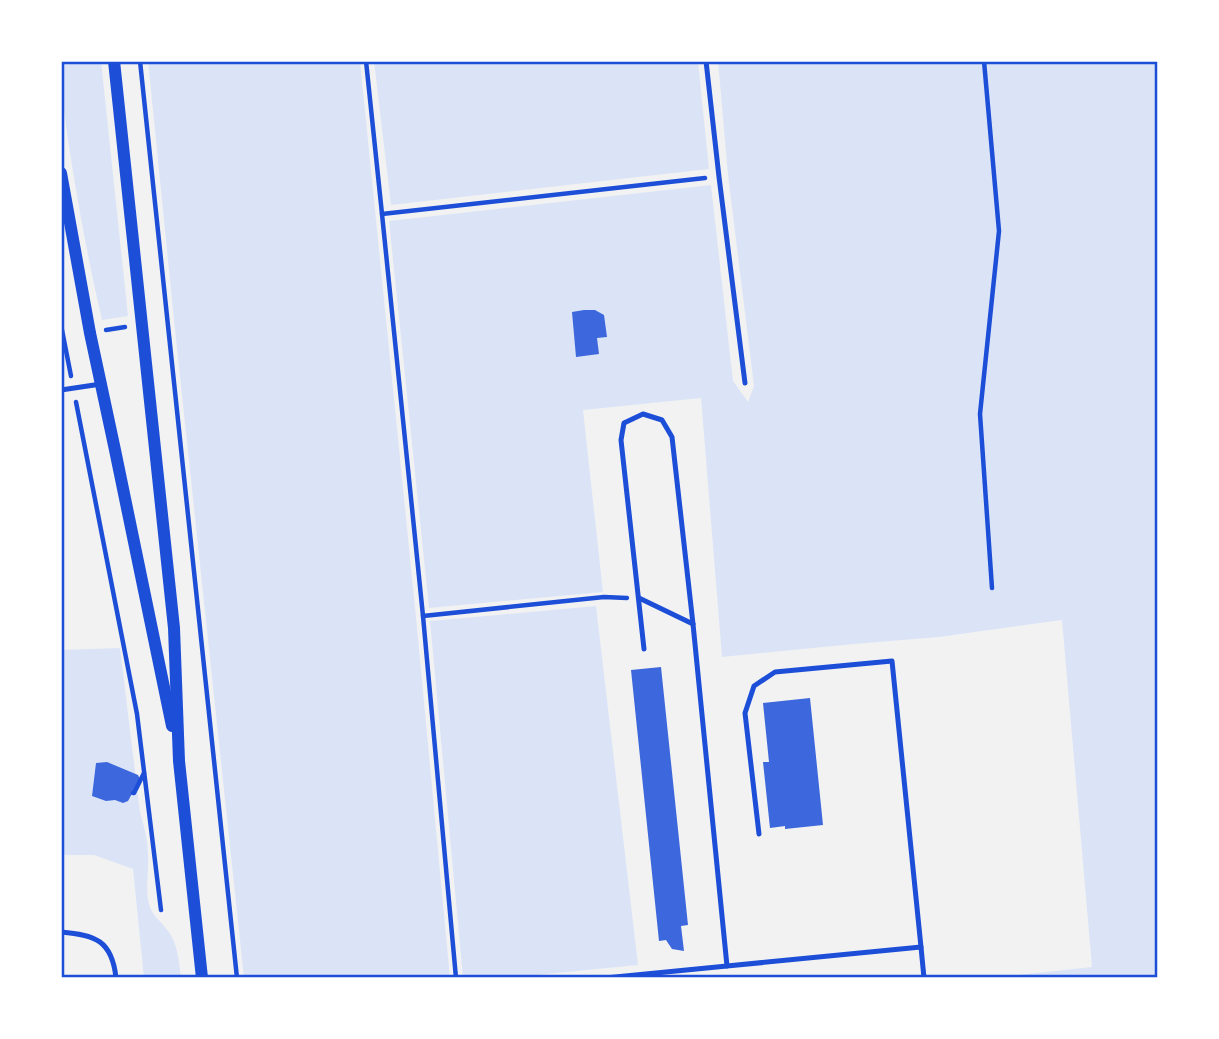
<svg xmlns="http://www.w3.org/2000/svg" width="1219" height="1039" font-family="'Alegreya Sans',sans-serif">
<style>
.green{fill:#dbe4f7}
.building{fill:#3d67dc}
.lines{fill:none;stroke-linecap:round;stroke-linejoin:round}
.path{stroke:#1d4ed8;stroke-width:4.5}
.service{stroke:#1d4ed8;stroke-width:5}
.tertiary{stroke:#1d4ed8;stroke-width:12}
.neatline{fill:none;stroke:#1d4ed8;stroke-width:2.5}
</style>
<rect width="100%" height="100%" fill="#f2f2f2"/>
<g class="green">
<path d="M 61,61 L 101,61 L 128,316 L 102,320 C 91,273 82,226 74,178 C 68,139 61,101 61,61 Z"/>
<path d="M 148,61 L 360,61 L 416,617 L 450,978 L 244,978 L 174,320 Z"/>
<path d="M 374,61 L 698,61 L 709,169 L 391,205 Z"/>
<path d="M 718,61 L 1158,61 L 1158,978 L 990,978 L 1092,967 L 1062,620 L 939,637 L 854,644 L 722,657 L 701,398 L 583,410 L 603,592 L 429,608 L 389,221 L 711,185 L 733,381 L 748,402 L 754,386 L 728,175 Z"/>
<path d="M 596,606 L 638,965 L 506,978 L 463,978 L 430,621 Z"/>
<path d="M 120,648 L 140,812 C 144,826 148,840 148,855 C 149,871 145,888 149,904 C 152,916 161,921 168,931 C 178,944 179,962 181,978 L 144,978 L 133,869 L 94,855 L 61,855 L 61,650 Z"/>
</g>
<g class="building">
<path d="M 584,310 L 595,310 L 604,315 L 607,337 L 597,338 L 599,354 L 576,357 L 572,312 Z"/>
<path d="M 661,667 L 688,925 L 681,926 L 684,951 L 672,949 L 666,940 L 659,941 L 631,670 Z"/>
<path d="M 810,698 L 823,825 L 785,829 L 785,826 L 770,828 L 763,762 L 769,762 L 763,703 Z"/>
<path d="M 107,762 L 138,775 L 140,779 L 128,801 L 123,803 L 115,800 L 106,801 L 92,796 L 96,763 Z"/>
</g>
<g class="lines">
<g class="path">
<path d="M 140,61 L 237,978"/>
<path d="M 366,61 L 382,214 L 705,178"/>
<path d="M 984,61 L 999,231 L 980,414 L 992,588"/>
<path d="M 382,214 L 423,616 L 456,978"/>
<path d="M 61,325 L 71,376"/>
<path d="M 106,330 L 125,327"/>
<path d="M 76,402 L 137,714 L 161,910"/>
<path d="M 423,616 L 604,597 L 627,598"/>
<path d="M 133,793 L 134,793 L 144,773"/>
</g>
<g class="service">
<path d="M 706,61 L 719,177 L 745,383"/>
<path d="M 61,390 L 101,384"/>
<path d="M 639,598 L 693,624"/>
<path d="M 61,932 C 95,935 112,940 116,978"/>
<path d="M 921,947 L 924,978"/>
<path d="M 727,966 L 921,947 L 892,661 L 775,672 L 754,686 L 745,713 L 759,834"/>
<path d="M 605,978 L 727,966 L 693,624 L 672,437 L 662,420 L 643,414 L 624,423 L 621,440 L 644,649"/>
</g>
<g class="tertiary">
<path d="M 114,61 L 174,628 L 179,761 L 202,978"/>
<path d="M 61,173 L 90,333 L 115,450 L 172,726"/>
</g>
</g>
<rect width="1219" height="1039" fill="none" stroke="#ffffff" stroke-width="126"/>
<rect x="63" y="63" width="1093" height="913" class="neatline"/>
</svg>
